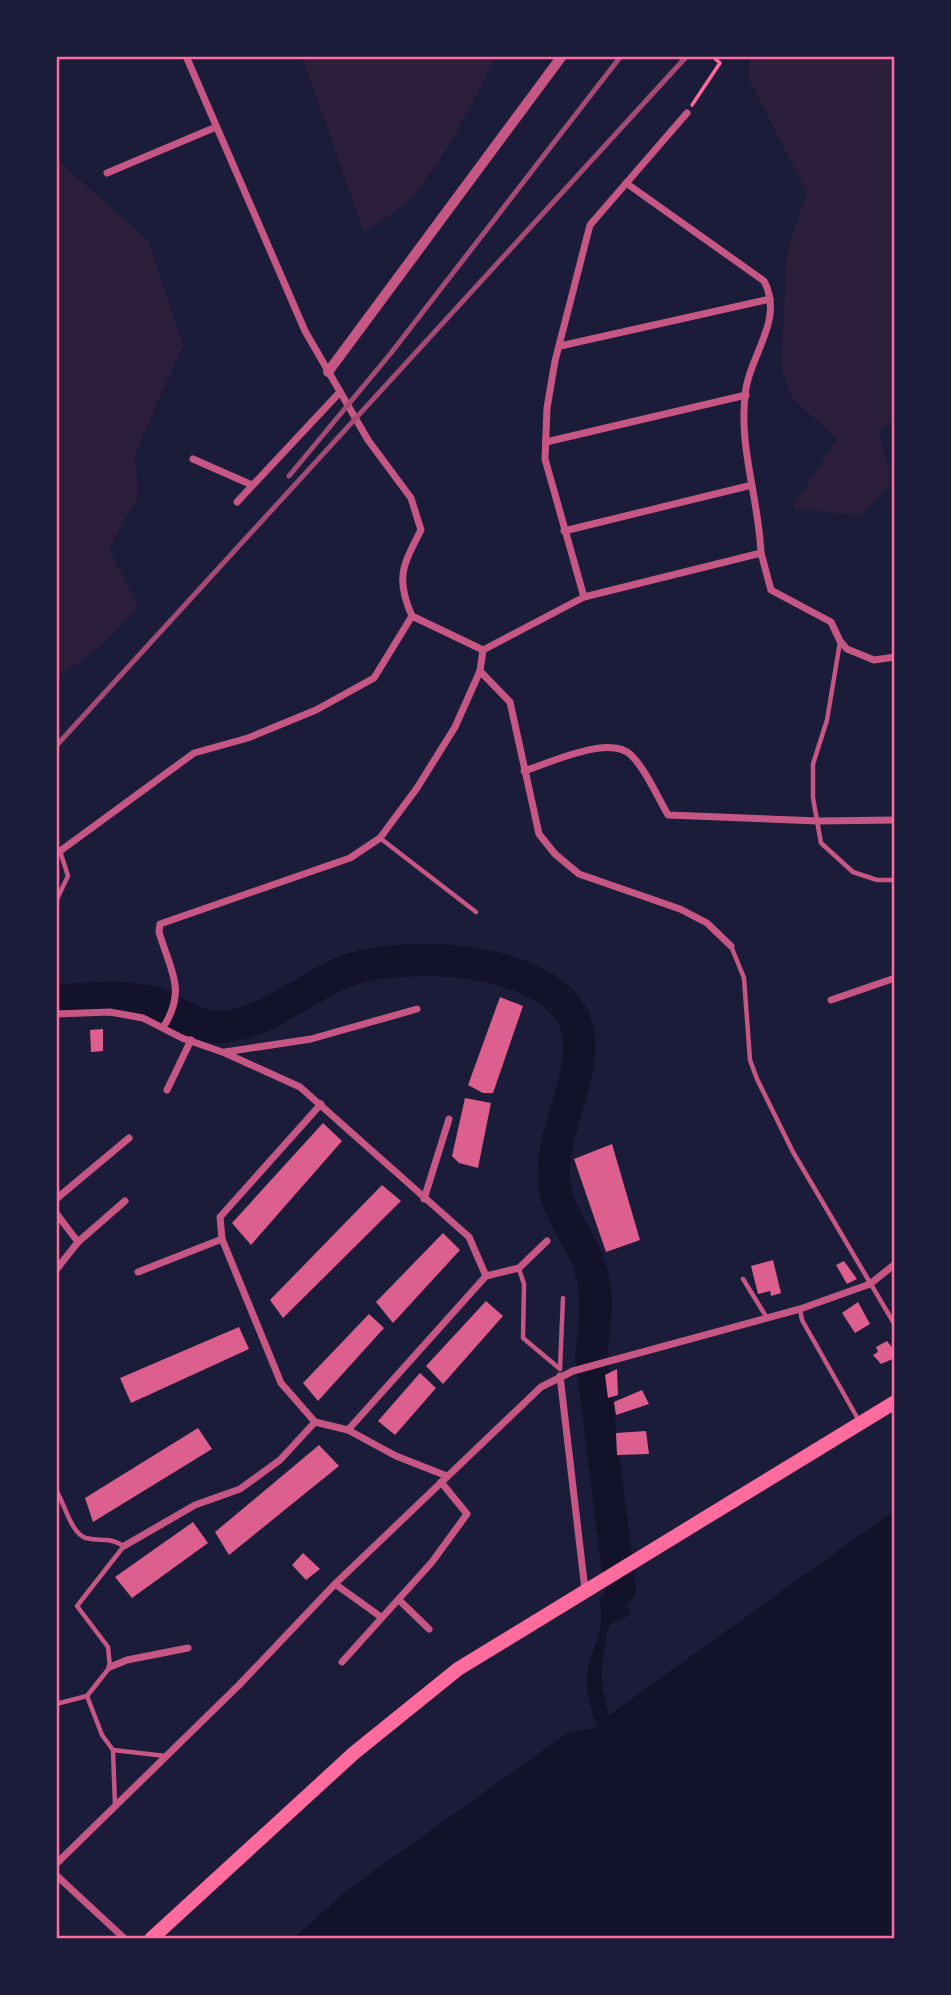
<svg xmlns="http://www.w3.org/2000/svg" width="951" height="1995" font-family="'Fira Sans',sans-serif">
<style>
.green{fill:#2a1e3b}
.water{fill:#12122b}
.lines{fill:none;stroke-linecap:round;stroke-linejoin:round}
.river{stroke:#12122b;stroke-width:32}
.building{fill:#dd5f8e}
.path{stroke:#ff6b9d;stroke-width:3.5}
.service{stroke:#c65784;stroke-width:4.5}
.minor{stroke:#c65784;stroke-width:7}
.tertiary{stroke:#c65784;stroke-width:10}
.trunk{stroke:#ff6b9d;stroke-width:14}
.rail{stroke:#a44b75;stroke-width:5}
.neatline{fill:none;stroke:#ff6b9d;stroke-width:2.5}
</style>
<rect width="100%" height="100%" fill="#1b1b3a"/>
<g class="green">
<path d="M 302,56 L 497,56 L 451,143 L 411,200 L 364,232 Z"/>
<path d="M 750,56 L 895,56 L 895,420 L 879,429 L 891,483 L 861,516 L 792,508 L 837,439 L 792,398 L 781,367 L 787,251 L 807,192 L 748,78 Z"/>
<path d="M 56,159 L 148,240 L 183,345 L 135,454 L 138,496 L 109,549 L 138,605 C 117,632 87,662 56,676 Z"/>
</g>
<path class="water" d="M 895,1510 L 895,1939 L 293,1939 L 346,1891 L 566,1734 L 597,1727 C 592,1711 586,1696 587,1679 C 589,1649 608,1630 599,1599 L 624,1587 L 630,1615 L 609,1625 C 601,1657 598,1683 609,1715 Z"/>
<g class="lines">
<path class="river" d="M 56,1000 C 87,1000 120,994 151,1002 C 180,1008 192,1032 230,1026 C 270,1021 311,983 349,970 C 407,949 558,957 577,1028 C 589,1074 550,1130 554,1179 C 556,1209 574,1230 586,1257 C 600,1289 596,1321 591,1355 L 620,1589"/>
</g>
<g class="building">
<path d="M 500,997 L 523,1006 L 493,1093 L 483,1093 L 468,1085 Z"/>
<path d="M 103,1029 L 103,1051 L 91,1052 L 90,1030 Z"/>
<path d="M 465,1098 L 491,1103 L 478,1168 L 459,1163 L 452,1156 Z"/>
<path d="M 323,1123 L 342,1141 L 251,1245 L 232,1223 Z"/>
<path d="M 612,1144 L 640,1240 L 606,1252 L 574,1159 Z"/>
<path d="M 382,1185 L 401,1201 L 283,1318 L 270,1300 Z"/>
<path d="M 443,1233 L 460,1250 L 393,1323 L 376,1302 Z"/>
<path d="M 773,1260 L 781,1293 L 771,1296 L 770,1291 L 758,1294 L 751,1266 Z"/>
<path d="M 844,1261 L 857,1279 L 847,1284 L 836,1265 Z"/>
<path d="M 486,1301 L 503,1316 L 443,1384 L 426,1366 Z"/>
<path d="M 858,1302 L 870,1324 L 855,1333 L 842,1313 Z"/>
<path d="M 369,1314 L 384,1328 L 318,1401 L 303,1383 Z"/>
<path d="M 239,1327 L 249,1349 L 131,1403 L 120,1378 Z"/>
<path d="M 887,1341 L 895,1351 L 895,1358 L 881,1364 L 873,1355 L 878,1352 L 876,1347 Z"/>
<path d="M 617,1369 L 618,1395 L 608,1398 L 605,1375 Z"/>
<path d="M 420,1373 L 436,1388 L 395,1435 L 378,1421 Z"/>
<path d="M 642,1390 L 649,1404 L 616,1415 L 614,1402 Z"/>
<path d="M 198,1428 L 212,1449 L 93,1522 L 85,1498 Z"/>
<path d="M 646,1431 L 649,1454 L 617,1455 L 616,1433 Z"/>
<path d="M 319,1445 L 339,1466 L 229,1555 L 215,1532 Z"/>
<path d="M 193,1522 L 208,1543 L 132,1598 L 115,1577 Z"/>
<path d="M 303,1553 L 320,1569 L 306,1580 L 292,1565 Z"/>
</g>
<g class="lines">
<path class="path" d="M 692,105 L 720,63 L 712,56"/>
<g class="service">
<path d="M 840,642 L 827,720 L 813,764 L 813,798 L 821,843 L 853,872 L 877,880 L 895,880"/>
<path d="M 380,838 L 476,912"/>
<path d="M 56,901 L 68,876 L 60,851"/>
<path d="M 731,946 L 744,978 L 750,1060 L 757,1079 L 793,1152 L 895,1325"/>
<path d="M 519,1269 L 524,1284 L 523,1338 L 560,1369"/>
<path d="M 743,1279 L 767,1318"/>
<path d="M 800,1309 L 802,1320 L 858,1419"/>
<path d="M 560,1368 L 563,1298"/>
<path d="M 56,1490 C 64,1502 71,1534 86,1538 C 103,1542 105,1536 124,1546 L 77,1606 L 108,1647 L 110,1667 L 87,1696 L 56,1704"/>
<path d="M 87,1696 L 102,1735 L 113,1750 L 166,1756"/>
<path d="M 113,1750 L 115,1805"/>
</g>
<g class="minor">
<path d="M 186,56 L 305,331 L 368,440 L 411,498 L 421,530 C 403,565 395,578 412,616 L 483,650 L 584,597 L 761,553 C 759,499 737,443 746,388 C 752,352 784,319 764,281 L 626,183"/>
<path d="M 107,173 L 216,127"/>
<path d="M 560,346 L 770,299"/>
<path d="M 546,442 L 746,395"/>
<path d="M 193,459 L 252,485"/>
<path d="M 237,502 L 340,392"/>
<path d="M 564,531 L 752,485"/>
<path d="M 761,553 L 771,590 L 831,622 L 840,641 L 847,649 L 874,660 L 895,657"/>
<path d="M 584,597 L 545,459 L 547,408 L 555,361 L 590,225 L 687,113"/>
<path d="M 480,671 L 510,702 L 539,834 L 555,854 L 579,874 L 680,909 L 707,923 L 731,946"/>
<path d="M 524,771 C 550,763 609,734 631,755 C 646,770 657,796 668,815 L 818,821 L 895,820"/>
<path d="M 56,854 L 194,753 L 248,738 L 316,710 L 374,678 L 412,616"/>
<path d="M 831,1000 L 895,978"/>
<path d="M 56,1014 L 110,1012 L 143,1018 L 182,1038 L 225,1053 L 300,1087 L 469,1237 L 486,1276"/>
<path d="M 164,1026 C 187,989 170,970 159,932 L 160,924 L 350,858 L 380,838 L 417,788 L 455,727 L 480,671 L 483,650"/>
<path d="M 225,1052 L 311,1039 L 417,1009"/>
<path d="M 167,1090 L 191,1040"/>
<path d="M 321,1104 L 220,1217 L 222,1239 L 281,1383 L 315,1422 L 348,1430 L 396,1456 L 447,1476"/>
<path d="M 56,1199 L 129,1138"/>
<path d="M 424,1199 L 449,1119"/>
<path d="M 56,1213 L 78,1242"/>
<path d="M 56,1270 L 78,1242 L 125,1201"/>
<path d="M 138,1272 L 222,1239"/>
<path d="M 560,1376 L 585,1590"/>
<path d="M 348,1430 L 486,1276 L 519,1268 L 547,1241"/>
<path d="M 124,1546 L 195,1505 L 240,1489 L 280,1460 L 315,1422"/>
<path d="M 335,1584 L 381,1617"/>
<path d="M 399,1600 L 429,1629"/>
<path d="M 342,1662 L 432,1562 L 467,1514 L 441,1482"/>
<path d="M 110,1667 L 127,1660 L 188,1648"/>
<path d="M 56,1864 L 239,1685 L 335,1584 L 541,1387 L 573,1371 L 800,1309 L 870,1284 L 895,1264"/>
<path d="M 56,1875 L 125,1939"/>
</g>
<path class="tertiary" d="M 328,372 L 562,56"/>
<path class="trunk" d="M 151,1939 L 354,1753 L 458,1669 L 895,1402"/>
<g class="rail">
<path d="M 289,476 L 391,353 L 621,56"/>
<path d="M 56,746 L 687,56"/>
</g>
</g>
<rect width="951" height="1995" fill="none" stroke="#1b1b3a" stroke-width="116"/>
<rect x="58" y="58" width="835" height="1879" class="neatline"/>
</svg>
